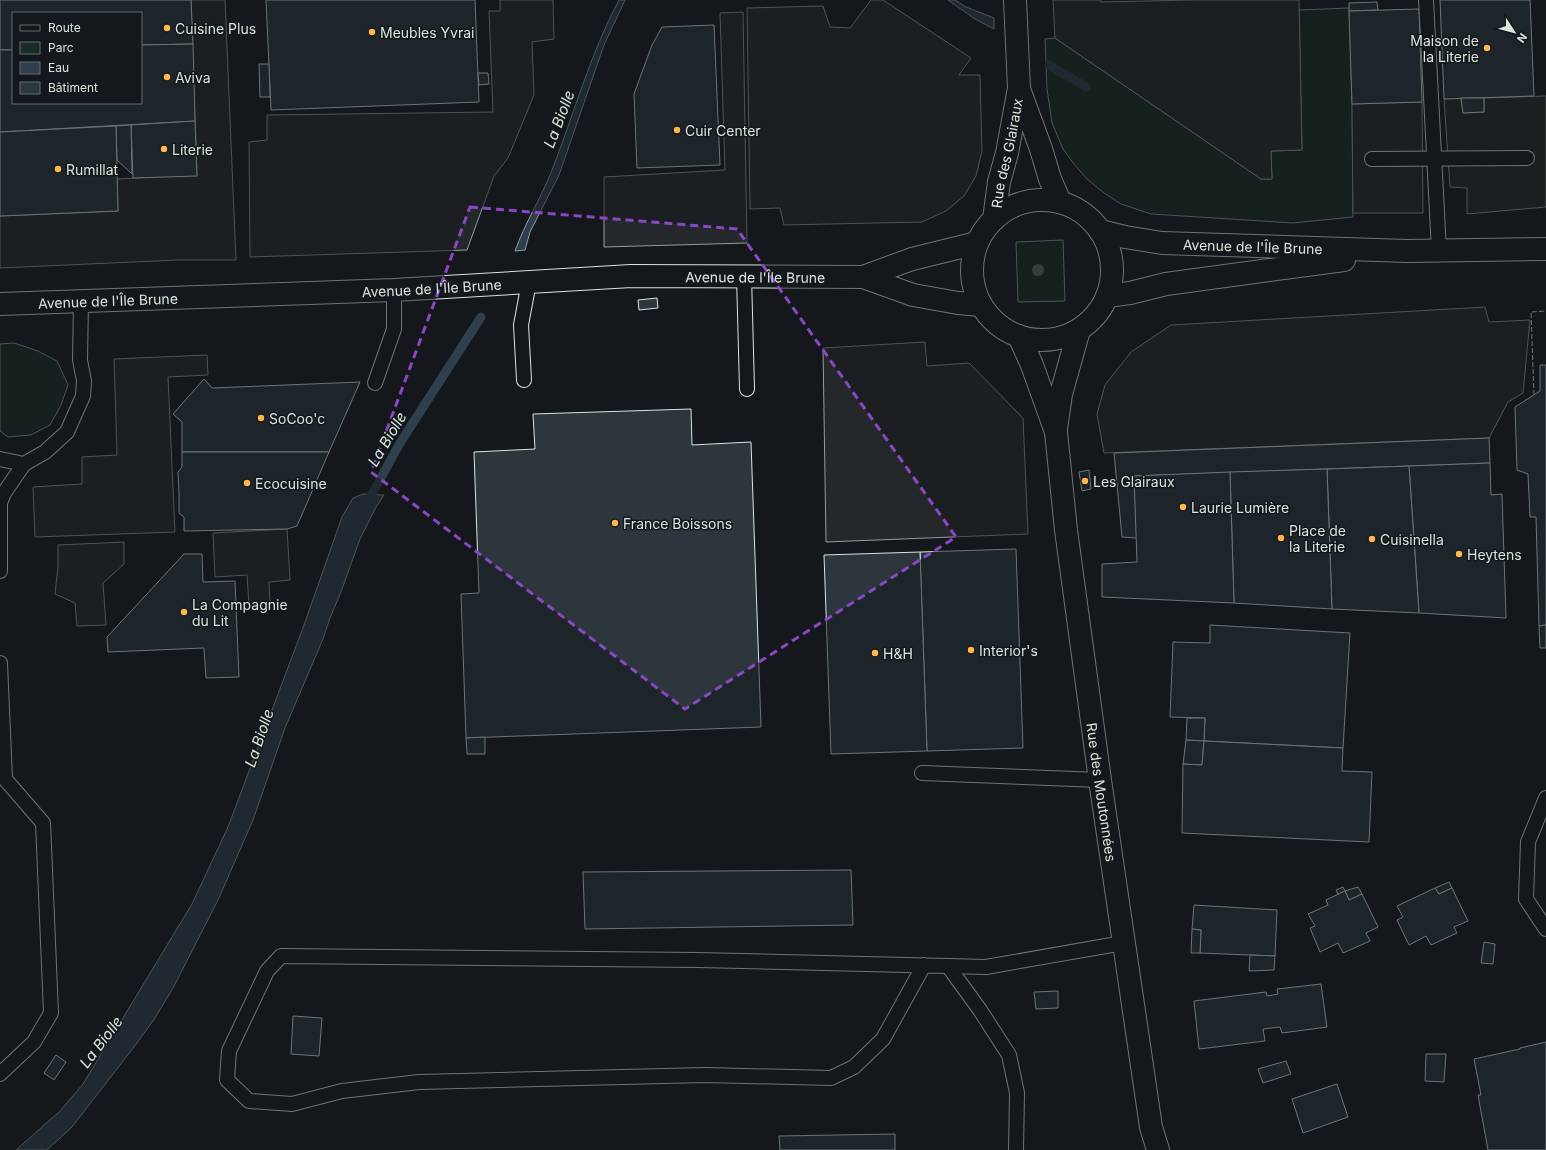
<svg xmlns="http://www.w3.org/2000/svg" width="1546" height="1150" font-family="Inter,sans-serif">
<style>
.green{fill:#1a2d24;stroke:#939e99}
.parking{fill:#24282b;stroke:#939e99}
.water{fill:#2f3f4d;stroke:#939e99}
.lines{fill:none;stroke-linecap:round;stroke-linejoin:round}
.stream{stroke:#2f3f4d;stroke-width:9}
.building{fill:#2c363c;stroke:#d8e6dc}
.service-casing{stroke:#d8e6dc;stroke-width:16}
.minor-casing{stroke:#d8e6dc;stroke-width:24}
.tertiary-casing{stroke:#d8e6dc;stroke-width:24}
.service{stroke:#14181c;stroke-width:14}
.minor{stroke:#14181c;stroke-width:22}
.tertiary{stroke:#14181c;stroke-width:22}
.fence{stroke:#d8e6dc;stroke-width:1;stroke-dasharray:5 2;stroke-linecap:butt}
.tree{fill:#55745f}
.marked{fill:none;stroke:#8948c3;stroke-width:3;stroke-dasharray:8 5;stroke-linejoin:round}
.poi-dot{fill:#ffb74d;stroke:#14181c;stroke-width:1.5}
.labels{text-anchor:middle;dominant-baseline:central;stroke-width:3;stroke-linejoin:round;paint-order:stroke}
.poi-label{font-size:14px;fill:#d8e6dc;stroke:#14181c;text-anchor:start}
.street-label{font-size:14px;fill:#d8e6dc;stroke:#14181c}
.water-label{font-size:15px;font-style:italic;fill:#d8e6dc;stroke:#14181c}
</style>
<rect width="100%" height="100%" fill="#14181c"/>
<g class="green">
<path d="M 1349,8 L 1352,104 L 1353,217 L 1293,223 L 1151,214 L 1121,204 L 1104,193 L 1087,179 L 1074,164 L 1063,149 L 1052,123 L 1047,89 L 1045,39 L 1055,38 L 1261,179 L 1272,179 L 1271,151 L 1302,150 L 1299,10 Z"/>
<path d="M 1063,240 L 1065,301 L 1018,302 L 1016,242 Z"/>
<path d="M 14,343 L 38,351 L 57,361 L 68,385 L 61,405 L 50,425 L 31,435 L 8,437 L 0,431 L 0,344 Z"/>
</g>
<g class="parking">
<path d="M 191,0 L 225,0 L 236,260 L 178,260 L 0,268 L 0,216 L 118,211 L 117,179 L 197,175 Z"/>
<path d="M 500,0 L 553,0 L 554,39 L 532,42 L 534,95 L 508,158 L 494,176 L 467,250 L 250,257 L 249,142 L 267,140 L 267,115 L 493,112 L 489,11 L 500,11 Z"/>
<path d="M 871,0 L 883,0 L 971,58 L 959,75 L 980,75 L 982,151 L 976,176 L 964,196 L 946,211 L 922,222 L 784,225 L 780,208 L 750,209 L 747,8 L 823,6 L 830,27 L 850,28 Z"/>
<path d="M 1053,0 L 1100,0 L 1101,2 L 1192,0 L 1299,0 L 1302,150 L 1271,151 L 1272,179 L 1261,179 L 1055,38 Z"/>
<path d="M 743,12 L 747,243 L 604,247 L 604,177 L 725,170 L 720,13 Z"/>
<path d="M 1546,96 L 1546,207 L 1467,214 L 1467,188 L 1450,187 L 1444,99 L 1461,98 L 1463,113 L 1484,112 L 1484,98 Z"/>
<path d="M 1422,102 L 1423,213 L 1353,213 L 1352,104 Z"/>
<path d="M 1485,307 L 1489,322 L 1530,320 L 1523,393 L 1508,402 L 1489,438 L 1104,453 L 1097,414 L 1105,385 L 1131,352 L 1171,325 Z"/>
<path d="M 925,342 L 927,366 L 969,363 L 1023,418 L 1028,534 L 826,542 L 823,348 Z"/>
<path d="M 207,355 L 208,375 L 168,377 L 175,532 L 35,537 L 33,487 L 82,484 L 82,457 L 117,455 L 114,359 Z"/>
<path d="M 287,529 L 290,580 L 269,582 L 270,604 L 249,605 L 247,575 L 215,577 L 213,533 Z"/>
<path d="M 124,542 L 124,564 L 103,583 L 106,625 L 77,626 L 75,603 L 55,594 L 58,566 L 58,545 Z"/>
</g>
<g class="water">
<path d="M 619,0 L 625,0 L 604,45 L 559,175 L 530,232 L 525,250 L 515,251 C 525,223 541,198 552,170 C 574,114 590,54 619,0 Z"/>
<path d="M 948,0 L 955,0 L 966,7 L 994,18 L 994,29 L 975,19 Z"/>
<path d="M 363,494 L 384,495 L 376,507 L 360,539 L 341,592 L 330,618 L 323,639 L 285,728 L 253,820 L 218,900 L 173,988 L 155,1018 L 137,1043 L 72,1127 L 47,1150 L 16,1150 L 60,1111 L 83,1084 L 192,904 L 228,827 L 304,625 L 342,517 L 353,498 Z"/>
</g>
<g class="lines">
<g class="stream">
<path d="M 1049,65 L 1086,87"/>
<path d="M 366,505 L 400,443 L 481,317"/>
</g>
</g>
<g class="building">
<path d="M 0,0 L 191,0 L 193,44 L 141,45 L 141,13 L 13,13 L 13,50 L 0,50 Z"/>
<path d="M 266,0 L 475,0 L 479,102 L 271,110 Z"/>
<path d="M 1440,0 L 1530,0 L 1534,96 L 1444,99 Z"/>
<path d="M 1377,2 L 1378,10 L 1349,11 L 1349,3 Z"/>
<path d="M 1419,9 L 1422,102 L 1352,104 L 1349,11 Z"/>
<path d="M 714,25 L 720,165 L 637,168 L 634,94 L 652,45 L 662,27 Z"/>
<path d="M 193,44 L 195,121 L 0,132 L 0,50 L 13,50 L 13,103 L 141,103 L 141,45 Z"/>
<path d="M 259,64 L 269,64 L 270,97 L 260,97 Z"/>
<path d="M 478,73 L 488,73 L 489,84 L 479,85 Z"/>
<path d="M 1461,98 L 1484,98 L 1484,112 L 1463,113 Z"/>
<path d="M 195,121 L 197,176 L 133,178 L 131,125 Z"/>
<path d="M 131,125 L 132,174 L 117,160 L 116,126 Z"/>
<path d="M 116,126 L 118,211 L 0,216 L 0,132 Z"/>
<path d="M 657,298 L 658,308 L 639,310 L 638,300 Z"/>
<path d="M 1540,365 L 1546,365 L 1546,625 L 1539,626 L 1536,517 L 1530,517 L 1528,474 L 1517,470 L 1515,407 L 1540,391 Z"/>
<path d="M 204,379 L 212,388 L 360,382 L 329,452 L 182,452 L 182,422 L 173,414 Z"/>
<path d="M 691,409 L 692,445 L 751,442 L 761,727 L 466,738 L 461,594 L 479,593 L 474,452 L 535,449 L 533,414 Z"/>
<path d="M 1489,438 L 1490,463 L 1134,476 L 1137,538 L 1122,537 L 1114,453 Z"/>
<path d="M 182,452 L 329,452 L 297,526 L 287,529 L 184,531 L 184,517 L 179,513 L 179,493 L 178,472 L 182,467 Z"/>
<path d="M 1490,463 L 1491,495 L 1502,494 L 1506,618 L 1419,613 L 1409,466 Z"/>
<path d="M 1409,466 L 1419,613 L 1332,609 L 1327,469 Z"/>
<path d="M 1327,469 L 1332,609 L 1234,603 L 1230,472 Z"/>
<path d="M 1089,470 L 1091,489 L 1082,491 L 1079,472 Z"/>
<path d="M 1230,472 L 1234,603 L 1102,597 L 1102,564 L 1137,562 L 1134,476 Z"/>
<path d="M 1016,549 L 1023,748 L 927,751 L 920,552 Z"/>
<path d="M 920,552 L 927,751 L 831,754 L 824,555 Z"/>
<path d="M 184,554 L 202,554 L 203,582 L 235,581 L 239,677 L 206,678 L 204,648 L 108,652 L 107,637 Z"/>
<path d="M 1210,625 L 1350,633 L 1343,748 L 1204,741 L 1205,718 L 1170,717 L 1173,642 L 1210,643 Z"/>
<path d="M 1546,625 L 1546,648 L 1540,648 L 1539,626 Z"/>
<path d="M 1187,718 L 1205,718 L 1204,741 L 1186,740 Z"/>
<path d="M 485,737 L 485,754 L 467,754 L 466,738 Z"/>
<path d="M 1186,740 L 1204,741 L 1202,765 L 1183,764 Z"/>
<path d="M 1204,741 L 1343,748 L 1342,771 L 1372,772 L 1369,842 L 1182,833 L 1183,764 L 1202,765 Z"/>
<path d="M 851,870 L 853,925 L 585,929 L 583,872 Z"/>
<path d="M 1449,882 L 1452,888 L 1439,894 L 1435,888 Z"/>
<path d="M 1343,887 L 1345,891 L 1338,894 L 1336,890 Z"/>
<path d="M 1358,887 L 1362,894 L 1349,900 L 1345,891 Z"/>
<path d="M 1435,888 L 1439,894 L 1452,888 L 1468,921 L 1454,927 L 1457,933 L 1431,945 L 1426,936 L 1409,945 L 1397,920 L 1403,917 L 1397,906 Z"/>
<path d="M 1345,891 L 1349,900 L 1362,894 L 1378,927 L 1366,933 L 1370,941 L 1343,953 L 1338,943 L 1320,952 L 1310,928 L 1315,926 L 1308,914 L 1328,905 L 1326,900 Z"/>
<path d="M 1194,905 L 1277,910 L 1275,956 L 1200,953 L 1201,930 L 1192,929 Z"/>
<path d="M 1192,929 L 1201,930 L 1200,953 L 1191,953 Z"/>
<path d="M 1484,942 L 1495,944 L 1493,964 L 1481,963 Z"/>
<path d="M 1250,955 L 1275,956 L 1274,970 L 1249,971 Z"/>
<path d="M 1321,984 L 1327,1027 L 1282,1033 L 1280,1027 L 1263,1029 L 1265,1041 L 1199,1049 L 1194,1001 L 1266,992 L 1267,996 L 1278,994 L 1277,989 Z"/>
<path d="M 1058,991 L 1058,1008 L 1036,1009 L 1034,992 Z"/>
<path d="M 293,1016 L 322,1018 L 319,1056 L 291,1054 Z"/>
<path d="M 1546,1042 L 1546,1150 L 1488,1150 L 1478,1095 L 1481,1095 L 1474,1059 L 1520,1049 L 1520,1048 Z"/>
<path d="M 1426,1054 L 1446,1054 L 1444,1082 L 1425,1081 Z"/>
<path d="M 56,1055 L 66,1062 L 54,1080 L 44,1073 Z"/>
<path d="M 1286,1061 L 1291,1074 L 1263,1083 L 1258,1069 Z"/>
<path d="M 1337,1084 L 1348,1117 L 1303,1133 L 1292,1099 Z"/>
<path d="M 895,1134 L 895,1150 L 780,1150 L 779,1136 Z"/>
</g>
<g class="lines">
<defs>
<g id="service">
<path d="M 1426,0 L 1439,251"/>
<path d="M 1372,159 L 1527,158"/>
<path d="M 744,276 L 747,389"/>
<path d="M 524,380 L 521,325 L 529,282"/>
<path d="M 375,383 L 394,329 L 394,290"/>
<path d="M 0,459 L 24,464 L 45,452 L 67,432 L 83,396 L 84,381 L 80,360 L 81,301"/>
<path d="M 0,571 L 0,503 L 4,493 L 24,464"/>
<path d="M 0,663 L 5,779 L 43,823 L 51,1013 L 34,1042 L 0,1074"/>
<path d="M 922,773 L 1100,780"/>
<path d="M 1546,798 L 1528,842 L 1526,899 L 1546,929"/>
<path d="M 924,965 L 883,1039 L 854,1067 L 831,1078 L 706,1075 L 419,1082 L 342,1091 L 292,1104 L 249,1101 L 227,1080 L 229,1051 L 267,971 L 281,956 L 698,960 L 948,966 L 986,967 L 1123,943"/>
<path d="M 948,966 L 980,1010 L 1009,1055 L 1017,1093 L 1016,1150"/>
</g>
<g id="minor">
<path d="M 1019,89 L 1041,149 L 1050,179 L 1060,202"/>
<path id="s1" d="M 994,219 L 999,182 L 1007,153 L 1019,88 L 1015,0"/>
</g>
<g id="tertiary">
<circle cx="1042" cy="270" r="70"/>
<path id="s2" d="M 1100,231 L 1125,237 L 1162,243 L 1407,251 L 1546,249"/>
<path d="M 863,277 L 913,295 L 958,303 L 981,305"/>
<path d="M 1107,296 L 1130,293 L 1166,284 L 1344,260"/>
<path id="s3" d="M 0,304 L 394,290 L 631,276 L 863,277 L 912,259 L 977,243"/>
<path id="s4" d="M 1019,336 L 1032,365 L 1056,432 L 1066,530 L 1100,780 L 1151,1127 L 1158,1150"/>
<path d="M 1056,429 L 1061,394 L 1079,330"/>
</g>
</defs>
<use href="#service" class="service-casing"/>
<use href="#minor" class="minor-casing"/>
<use href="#tertiary" class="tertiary-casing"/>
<use href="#service" class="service"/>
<use href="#minor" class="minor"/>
<use href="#tertiary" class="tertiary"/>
<path class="fence" d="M 1534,395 L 1531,312 L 1546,311"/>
</g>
<circle class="tree" cx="1038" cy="270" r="6"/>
<path d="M0 0H1546V1150H0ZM 470,207 L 737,229 L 956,537 L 685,709 L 371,472 Z" fill="#14181c" fill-opacity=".55" fill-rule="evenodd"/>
<path class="marked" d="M 470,207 L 737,229 L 956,537 L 685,709 L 371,472 Z"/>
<g class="poi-dot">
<circle cx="167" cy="28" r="4"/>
<circle cx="372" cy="32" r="4"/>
<circle cx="1487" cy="48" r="4"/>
<circle cx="167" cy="77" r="4"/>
<circle cx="677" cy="130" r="4"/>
<circle cx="164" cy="149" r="4"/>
<circle cx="58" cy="169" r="4"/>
<circle cx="261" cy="418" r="4"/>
<circle cx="1085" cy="481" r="4"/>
<circle cx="247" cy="483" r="4"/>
<circle cx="1183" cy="507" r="4"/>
<circle cx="615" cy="523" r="4"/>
<circle cx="1281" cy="538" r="4"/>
<circle cx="1372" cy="539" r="4"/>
<circle cx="1459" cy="554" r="4"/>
<circle cx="184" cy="612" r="4"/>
<circle cx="971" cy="650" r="4"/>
<circle cx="875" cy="653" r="4"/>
</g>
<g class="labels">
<g class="poi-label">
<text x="175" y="28">Cuisine Plus</text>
<text x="380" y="32">Meubles Yvrai</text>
<text x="1479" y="40" text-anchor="end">Maison de<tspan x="1479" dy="16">la Literie</tspan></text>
<text x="175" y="77">Aviva</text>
<text x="685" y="130">Cuir Center</text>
<text x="172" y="149">Literie</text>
<text x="66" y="169">Rumillat</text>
<text x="269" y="418">SoCoo'c</text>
<text x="1093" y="481">Les Glairaux</text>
<text x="255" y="483">Ecocuisine</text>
<text x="1191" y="507">Laurie Lumière</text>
<text x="623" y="523">France Boissons</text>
<text x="1289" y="530">Place de<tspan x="1289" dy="16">la Literie</tspan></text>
<text x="1380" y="539">Cuisinella</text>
<text x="1467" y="554">Heytens</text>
<text x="192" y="604">La Compagnie<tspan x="192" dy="16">du Lit</tspan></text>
<text x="979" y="650">Interior's</text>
<text x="883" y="653">H&amp;H</text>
</g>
<g class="street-label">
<text stroke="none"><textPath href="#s1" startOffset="67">Rue des Glairaux</textPath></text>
<text stroke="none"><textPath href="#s2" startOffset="154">Avenue de l'Île Brune</textPath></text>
<text stroke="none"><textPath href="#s3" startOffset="756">Avenue de l'Île Brune</textPath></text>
<text stroke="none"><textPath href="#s3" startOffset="432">Avenue de l'Île Brune</textPath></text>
<text stroke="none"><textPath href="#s3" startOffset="108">Avenue de l'Île Brune</textPath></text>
<text stroke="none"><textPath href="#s4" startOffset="466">Rue des Moutonnées</textPath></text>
</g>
<g class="water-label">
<text transform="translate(559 119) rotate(-69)">La Biolle</text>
<text transform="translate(387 439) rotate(-59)">La Biolle</text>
<text transform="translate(259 738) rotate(-71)">La Biolle</text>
<text transform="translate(101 1042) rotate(-53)">La Biolle</text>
</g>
</g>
<rect x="12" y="12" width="130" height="92" fill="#14181c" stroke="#626a69"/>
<rect x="20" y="25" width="20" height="6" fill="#14181c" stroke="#626a69"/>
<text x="48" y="32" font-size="12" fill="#d8e6dc">Route</text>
<rect x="20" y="42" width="20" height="12" fill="#1a2d24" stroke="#626a69"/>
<text x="48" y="52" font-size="12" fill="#d8e6dc">Parc</text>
<rect x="20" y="62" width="20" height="12" fill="#2f3f4d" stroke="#626a69"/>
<text x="48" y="72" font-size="12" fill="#d8e6dc">Eau</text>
<rect x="20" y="82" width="20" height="12" fill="#2c363c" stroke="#626a69"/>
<text x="48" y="92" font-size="12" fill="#d8e6dc">Bâtiment</text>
<g transform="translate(1514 32) rotate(126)" stroke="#14181c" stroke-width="3" paint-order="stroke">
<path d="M0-3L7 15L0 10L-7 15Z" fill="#d8e6dc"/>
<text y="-6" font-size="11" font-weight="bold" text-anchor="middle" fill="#d8e6dc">N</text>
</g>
</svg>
